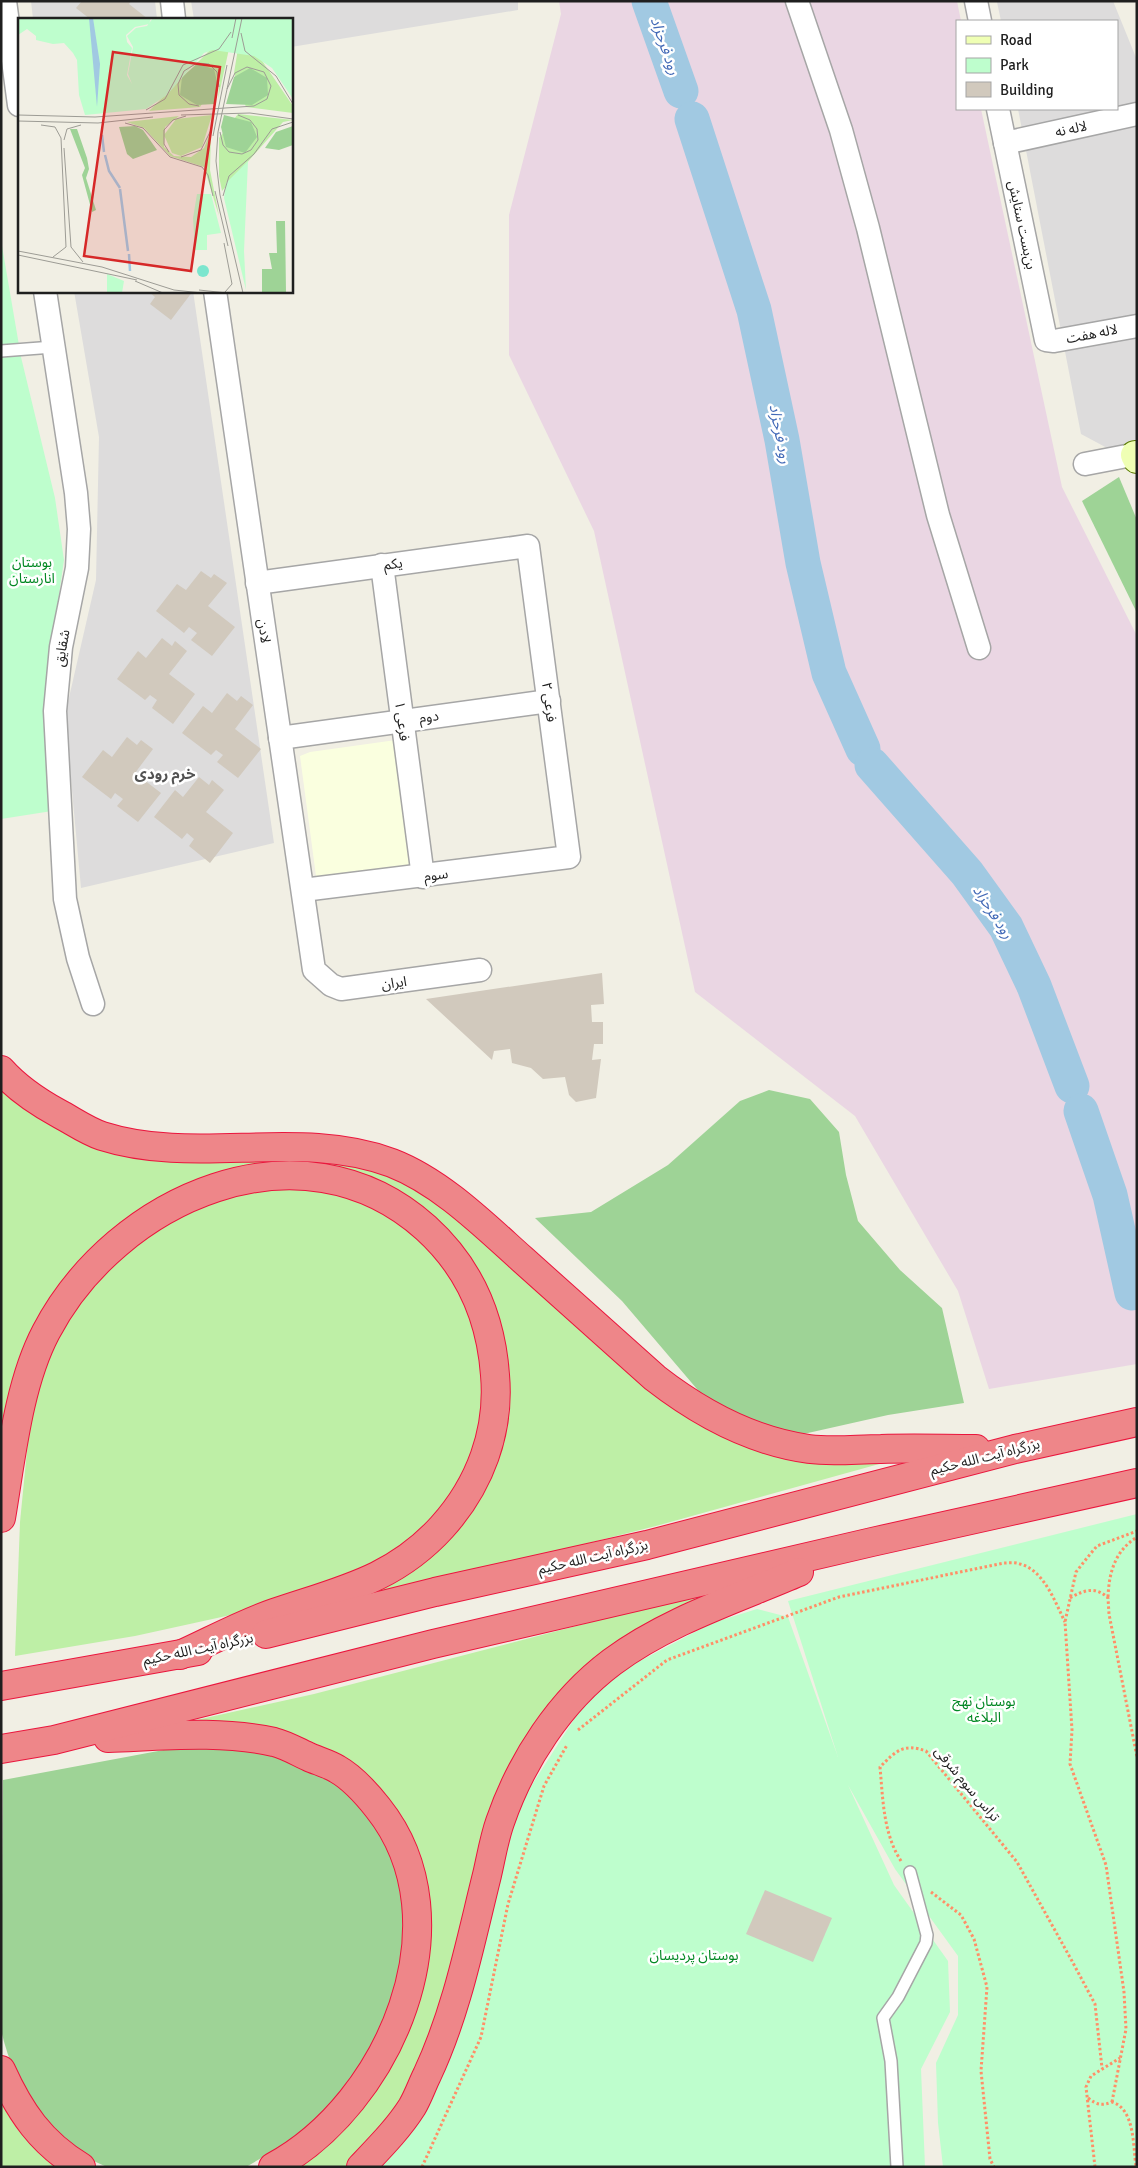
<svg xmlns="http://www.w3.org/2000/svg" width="1138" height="2168" font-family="Signika,'Noto Sans Arabic',sans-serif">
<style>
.residential{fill:#dddcdc}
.industrial{fill:#ead6e3}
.education{fill:#faffdf}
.grass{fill:#beefa6}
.forest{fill:#9ed396}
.park{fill:#befecd}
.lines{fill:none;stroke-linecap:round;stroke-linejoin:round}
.river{stroke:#a1c9e2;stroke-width:35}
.building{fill:#d1c9bd}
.lane-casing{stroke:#a6a6a6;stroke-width:14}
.street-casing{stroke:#a6a6a6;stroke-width:25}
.secondary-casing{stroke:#5b7c00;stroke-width:30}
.highway-casing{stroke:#ea163d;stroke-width:30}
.path{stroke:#ff8f67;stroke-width:3;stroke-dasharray:2.5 2.5;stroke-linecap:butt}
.lane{stroke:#fff;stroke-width:11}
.street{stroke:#fff;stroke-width:22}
.secondary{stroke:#efffb4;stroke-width:28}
.highway{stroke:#ee8689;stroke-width:28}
.labels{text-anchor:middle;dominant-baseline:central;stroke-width:5;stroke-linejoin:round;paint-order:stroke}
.street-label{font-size:14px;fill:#1f1f1f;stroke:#fff}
.park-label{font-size:14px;fill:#028823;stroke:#fff}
.water-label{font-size:15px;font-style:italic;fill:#436ab7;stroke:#fff}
.neighbourhood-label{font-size:15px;font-weight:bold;fill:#525252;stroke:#fff}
.inset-river{fill:none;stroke:#a1c9e2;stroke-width:2.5}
.inset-road{fill:none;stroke:#9d9c95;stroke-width:1}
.view{fill:#d62828;fill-opacity:0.15;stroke:#d62828;stroke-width:2.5}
.inset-edge{fill:none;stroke:#1f1f1f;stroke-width:2.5}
</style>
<rect width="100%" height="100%" fill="#f1efe4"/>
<g class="residential">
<path d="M 31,1 L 155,1 L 157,19 L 33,19 Z"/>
<path d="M 191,1 L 518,1 L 518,10 L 291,47 L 291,19 L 194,19 Z"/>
<path d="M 1113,1 L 1137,60 L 1137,464 L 1081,434 L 1018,109 L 1117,109 L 1117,21 L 1001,21 L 997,2 Z"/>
<path d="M 74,291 L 193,291 L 274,843 L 81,888 L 65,715 L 96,580 L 99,437 Z"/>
</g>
<path class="industrial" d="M 559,1 L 957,1 L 961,21 L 957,21 L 957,109 L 981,109 L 1062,487 L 1137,636 L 1137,1364 L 989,1389 L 958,1291 L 855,1116 L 695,992 L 594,531 L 509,355 L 509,215 L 561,14 Z"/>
<path class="education" d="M 396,740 L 413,869 L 325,880 L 316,876 L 300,756 L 310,752 Z"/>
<g class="grass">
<path d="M 1,1084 L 47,1121 L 318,1158 L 391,1173 L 447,1207 L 666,1399 L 890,1461 L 656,1526 L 354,1602 L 395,1578 L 504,1420 L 451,1238 L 419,1206 L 384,1186 L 295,1164 L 93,1250 L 1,1470 Z"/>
<path d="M 273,1187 L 327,1189 L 381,1207 L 434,1246 L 464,1292 L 480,1337 L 485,1409 L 476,1448 L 463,1479 L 426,1528 L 380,1564 L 249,1611 L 135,1636 L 15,1656 L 20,1522 L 32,1400 L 50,1351 L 70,1311 L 142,1237 L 219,1197 Z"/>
<path d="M 715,1590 L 560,1695 L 442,2009 L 408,2091 L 364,2150 L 347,2167 L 288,2167 L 307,2154 L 334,1753 L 310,1741 L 281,1731 L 147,1731 L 314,1694 Z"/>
<path d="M 1,2092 L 63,2167 L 1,2167 Z"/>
</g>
<g class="forest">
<path d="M 1119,477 L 1137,520 L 1137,613 L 1082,501 Z"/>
<path d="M 769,1090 L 810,1099 L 839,1132 L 846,1175 L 858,1221 L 900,1270 L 942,1308 L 964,1403 L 888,1415 L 799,1435 L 751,1422 L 708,1402 L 622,1301 L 535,1218 L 591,1212 L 668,1165 L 740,1101 Z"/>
<path d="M 185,1746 L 246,1748 L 303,1763 L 344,1789 L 377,1825 L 400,1876 L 406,1936 L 387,2016 L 367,2055 L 335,2100 L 310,2124 L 282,2146 L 246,2167 L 107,2167 C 48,2143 15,2090 1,2030 L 3,1780 Z"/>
</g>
<g class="park">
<path d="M 1,240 L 21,357 L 55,498 L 64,560 L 49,664 L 52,811 L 1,819 Z"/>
<path d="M 1137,1514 L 1137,2167 L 943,2167 L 938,2123 L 936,2063 L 958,2015 L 958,1956 L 895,1869 L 848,1785 L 894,1885 L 948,1961 L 950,2012 L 921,2069 L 925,2167 L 375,2167 L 388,2154 L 519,1805 L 578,1713 L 619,1672 L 712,1623 L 757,1609 L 788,1617 L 838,1757 L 788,1601 Z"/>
</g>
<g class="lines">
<g class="river">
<path d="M 649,1 L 681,91"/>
<path d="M 692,119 L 754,310 L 782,440 L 803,563 L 829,673 L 863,749"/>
<path d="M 872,765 L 967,873 L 1006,927 L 1034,986 L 1072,1086"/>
<path d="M 1081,1111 L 1110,1195 L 1132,1293"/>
</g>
</g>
<g class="building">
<path d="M 82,1 L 131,1 L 129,4 L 148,19 L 90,19 L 76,8 Z"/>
<path d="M 148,291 L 193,291 L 171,320 L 150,304 L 155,297 Z"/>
<path d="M 201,571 L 211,578 L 214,574 L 227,583 L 208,606 L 235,627 L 212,656 L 191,640 L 197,633 L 189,627 L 184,633 L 156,611 L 177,584 L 186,590 Z"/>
<path d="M 162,638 L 172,646 L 175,641 L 187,651 L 169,674 L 195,694 L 173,724 L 152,708 L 157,700 L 150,695 L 145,700 L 117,679 L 138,651 L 146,658 Z"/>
<path d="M 227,693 L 237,701 L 241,696 L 253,705 L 235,729 L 261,749 L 238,778 L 217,762 L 223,755 L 216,750 L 211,755 L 182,733 L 203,706 L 212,713 Z"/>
<path d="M 127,737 L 137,745 L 141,740 L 153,749 L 135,773 L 161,793 L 138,822 L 117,806 L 123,799 L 115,793 L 111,799 L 82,777 L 103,750 L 112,757 Z"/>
<path d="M 199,777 L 209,785 L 212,780 L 224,790 L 206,812 L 233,833 L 210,863 L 189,846 L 194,839 L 187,833 L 182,839 L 154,817 L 175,790 L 183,797 Z"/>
<path d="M 602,973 L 604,1004 L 591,1005 L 592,1022 L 603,1022 L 603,1044 L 594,1044 L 592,1060 L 601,1059 L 596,1098 L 576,1102 L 569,1095 L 565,1077 L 543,1079 L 531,1068 L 512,1063 L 510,1049 L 494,1051 L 492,1060 L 426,999 Z"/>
<path d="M 765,1890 L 832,1918 L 813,1962 L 746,1934 Z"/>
</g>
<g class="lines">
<defs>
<g id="lane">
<path d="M 1,351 L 53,347"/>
<path d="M 897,2167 L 891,2061 L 883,2018 L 898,1997 L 926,1943 L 927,1935 L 910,1872"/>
</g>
<g id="street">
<path d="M 5,1 L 19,105"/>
<path d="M 172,1 L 174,19"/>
<path d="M 797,1 L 841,130 L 868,228 L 938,515 L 979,648"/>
<path d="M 976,1 L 980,21"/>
<path d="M 998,109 L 1046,340 L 1054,341 L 1137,326"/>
<path d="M 1005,143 L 1137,114"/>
<path d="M 45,291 L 76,493 L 79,529 L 77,568 L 61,647 L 55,711 L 65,899 L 78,958 L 93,1004"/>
<path d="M 215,291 L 314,970 L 331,985 L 341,989 L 480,970"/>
<path d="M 1085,464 L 1137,454"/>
<path d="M 382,565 L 423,877"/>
<path d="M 257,583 L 528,546 L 569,857 L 303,890"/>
<path d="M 280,738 L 549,701"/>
</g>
<path id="secondary" d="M 1135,455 L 1137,459"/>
<g id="highway">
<path d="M 1,1070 C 17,1088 38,1102 58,1113 C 73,1121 87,1131 102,1136 C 196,1166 299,1128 392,1163 C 441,1182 484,1225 522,1259 C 567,1299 611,1339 655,1378 C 700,1413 751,1441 809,1449 C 833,1452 857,1449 881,1449 C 913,1448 944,1449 976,1449"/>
<path d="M 1,1518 C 11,1460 18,1385 46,1332 C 116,1198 301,1116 426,1228 C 469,1267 491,1318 495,1375 C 500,1431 480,1485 442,1527 C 393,1581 338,1591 274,1613 C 242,1624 211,1641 180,1655"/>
<path d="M 266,1634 L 435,1592 L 647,1545 L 1015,1449 L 1137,1422"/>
<path d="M 1,1686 L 198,1651"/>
<path d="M 108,1738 C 163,1736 220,1730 274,1742 C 286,1745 298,1752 309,1757 C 318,1761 329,1764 337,1769 C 353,1778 367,1794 378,1808 C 468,1921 390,2104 273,2167"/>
<path d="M 1,1749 L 54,1740 L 433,1644 L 872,1542 L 1137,1483"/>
<path d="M 1,2070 C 20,2112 41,2143 81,2167"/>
<path d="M 361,2167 C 379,2148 398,2129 412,2107 C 418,2097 422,2085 427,2075 C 457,2011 470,1943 487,1875 C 491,1858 494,1839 500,1822 C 521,1761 560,1701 612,1662 C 667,1621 736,1599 799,1572"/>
</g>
</defs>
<use href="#lane" class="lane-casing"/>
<use href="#street" class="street-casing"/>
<use href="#secondary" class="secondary-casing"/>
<use href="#highway" class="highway-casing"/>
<g class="path">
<path d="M 1108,1597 C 1109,1572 1115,1551 1137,1537"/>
<path d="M 1070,1598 C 1084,1590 1096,1586 1108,1598 L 1109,1614 L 1137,1757"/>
<path d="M 578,1730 L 667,1660 L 839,1597 L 1004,1563 C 1008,1563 1015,1562 1020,1564 C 1044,1570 1055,1602 1065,1622"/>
<path d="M 901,1861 C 883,1833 883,1799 880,1767 C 896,1751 903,1743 926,1751 L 1017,1862 L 1072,1961 L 1095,2004 L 1102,2068"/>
<path d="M 931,1892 L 961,1915 L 974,1939 L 987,1987 L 981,2071 L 990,2159 L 994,2167"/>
<path d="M 1088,2098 C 1097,2105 1102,2106 1112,2102 C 1135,2109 1133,2146 1136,2167"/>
<path d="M 1112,2102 L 1126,2029 L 1124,1992 L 1106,1865 L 1070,1764 L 1072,1730 L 1065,1622 L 1076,1572 L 1087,1558 L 1097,1546 L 1137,1531"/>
<path d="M 422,2167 L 481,2037 L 508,1904 L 544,1786 L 567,1745"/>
<path d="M 1095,2167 L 1086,2087 L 1091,2076 L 1120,2058"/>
</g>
<use href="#lane" class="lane"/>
<use href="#street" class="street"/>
<use href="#secondary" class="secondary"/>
<use href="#highway" class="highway"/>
</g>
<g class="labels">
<g class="street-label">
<text transform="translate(1071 129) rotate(-12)">لاله نه</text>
<text transform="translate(1022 225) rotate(78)">بن‌بست ستایش</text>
<text transform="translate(1092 334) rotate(-11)">لاله هفت</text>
<text transform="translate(393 564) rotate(-8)">یکم</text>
<text transform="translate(264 631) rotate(82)">لادن</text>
<text transform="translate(62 648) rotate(-80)">شقایق</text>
<text transform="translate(549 702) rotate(83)">فرعی ۲</text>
<text transform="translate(429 717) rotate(-8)">دوم</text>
<text transform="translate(402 721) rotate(83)">فرعی ۱</text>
<text transform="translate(436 875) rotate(-7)">سوم</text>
<text transform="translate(394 983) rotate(-8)">ایران</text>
<text transform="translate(985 1457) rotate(-14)">بزرگراه آیت الله حکیم</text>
<text transform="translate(593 1557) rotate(-13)">بزرگراه آیت الله حکیم</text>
<text transform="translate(198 1649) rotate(-12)">بزرگراه آیت الله حکیم</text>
<text transform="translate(967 1784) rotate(50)">تراس سوم شرقی</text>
</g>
<g class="park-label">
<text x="32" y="562">بوستان<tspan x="32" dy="16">انارستان</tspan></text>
<text x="984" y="1701">بوستان نهج<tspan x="984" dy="16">البلاغه</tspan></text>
<text x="694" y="1955">بوستان پردیسان</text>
</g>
<g class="water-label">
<text transform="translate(665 46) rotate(71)">رود فرحزاد</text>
<text transform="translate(780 434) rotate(79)">رود فرحزاد</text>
<text transform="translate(993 912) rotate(57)">رود فرحزاد</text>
</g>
<g class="neighbourhood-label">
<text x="165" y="774">خرم رودی</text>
</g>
</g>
<g transform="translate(18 18)">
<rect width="275" height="275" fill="#f1efe4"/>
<path d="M 216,8 L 200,81 L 202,59 L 182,89 L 131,93 ZM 223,12 L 275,88 L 275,95 L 228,89 L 216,55 ZM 220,96 L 275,102 L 265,104 L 204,173 L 201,158 L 201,120 ZM 194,97 L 184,129 L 163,138 L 154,135 L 146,117 L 158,101 ZM 161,98 L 147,109 L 146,129 L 156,138 L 173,139 L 186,130 L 193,113 L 192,152 L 201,198 L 186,149 L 152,138 L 126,110 L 109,104 Z" fill="#beefa6"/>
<path d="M 179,46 L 196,51 L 200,68 L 197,86 L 179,87 L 162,77 L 164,59 ZM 232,50 L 249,60 L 250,77 L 234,87 L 208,86 L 216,59 ZM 206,97 L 233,104 L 239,119 L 227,135 L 208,129 L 203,109 ZM 117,108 L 125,112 L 139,132 L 115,141 L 109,136 L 101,109 ZM 275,108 L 275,127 L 261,132 L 247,130 L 258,114 ZM 52,111 L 59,111 L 69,140 L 71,151 L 68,160 L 78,192 L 74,194 L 64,157 L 67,150 ZM 258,203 L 267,203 L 268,274 L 244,275 L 244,251 L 254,251 L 251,235 L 259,235 Z" fill="#9ed396"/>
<path d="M 0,0 L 133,0 L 131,6 L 117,9 L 108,17 L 109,24 L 114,30 L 109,57 L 114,66 L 110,56 L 115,29 L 109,18 L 118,10 L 129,8 L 135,0 L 275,0 L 275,81 L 254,50 L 236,38 L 195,32 L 186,35 L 149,77 L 128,91 L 67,97 L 61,77 L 59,42 L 55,35 L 46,25 L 35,26 L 18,22 L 18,18 L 9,11 L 0,17 ZM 230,143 L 226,233 L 228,272 L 206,180 L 208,165 ZM 179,176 L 193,176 L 203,215 L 189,217 L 189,232 L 177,232 L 175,200 ZM 89,256 L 106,263 L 104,275 L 89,274 Z" fill="#befecd"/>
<path d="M179 253a6 6 0 1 1 12 0a6 6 0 1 1-12 0Z" fill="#7ce6ce"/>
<path d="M 71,0 L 75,0 L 82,46 L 79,89 Z" fill="#a1c9e2"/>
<path class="inset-river" d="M 84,117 L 86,134M 87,137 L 91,153 L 102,170M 102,171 L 110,233M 111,236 L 112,253"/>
<path class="inset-road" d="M 224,0 L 200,114 L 198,143 L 202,177 L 225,275M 223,15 L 227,33 L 258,58 L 275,86M 214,20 L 218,0M 181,88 L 171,86 L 161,77 L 160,66 L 166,53 L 179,45 L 191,46 L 199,54 L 201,69M 128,92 L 147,81 L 165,47 L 201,31 L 213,14M 0,97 L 77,99 L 236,88 L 249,81 L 253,68 L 246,54 L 229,49 L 217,55 L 209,71M 163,97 L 232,95 L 275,101M 0,103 L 80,105 L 135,99M 107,105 L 125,110 L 152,139 L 184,149 L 190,157 L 195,178M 23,107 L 37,109 L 43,120 L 48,229 L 35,239M 202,114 L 205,127 L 211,134 L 224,136 L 233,132 L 240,122 L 239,111 L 232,102 L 220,97M 195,118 L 209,47M 46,122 L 49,111 L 63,107M 46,130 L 53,229 L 65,244M 151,134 L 146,126 L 146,112 L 155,102 L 168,98M 163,139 L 183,132 L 193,112M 197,173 L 210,228M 205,178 L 211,158 L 236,136 L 254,111 L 275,104M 206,225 L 214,266 L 207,274M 0,233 L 84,249 L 156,272 L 184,275M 0,237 L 119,262M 117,263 L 145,275M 181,272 L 209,275"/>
<path class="view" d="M 95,34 L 202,49 L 173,253 L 66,238 Z"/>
<rect width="275" height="275" class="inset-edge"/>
</g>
<rect width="1138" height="2168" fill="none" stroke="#1f1f1f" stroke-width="5"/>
<rect x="956" y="20" width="162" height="90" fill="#ffffff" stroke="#a5a5a5"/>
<rect x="966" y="36" width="25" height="8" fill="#efffb4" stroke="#a5a5a5"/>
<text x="1000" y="45" font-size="15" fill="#1f1f1f">Road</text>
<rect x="966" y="58" width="25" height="15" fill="#befecd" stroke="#a5a5a5"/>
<text x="1000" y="70" font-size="15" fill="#1f1f1f">Park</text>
<rect x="966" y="82" width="25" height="15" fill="#d1c9bd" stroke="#a5a5a5"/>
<text x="1000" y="95" font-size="15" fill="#1f1f1f">Building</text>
</svg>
